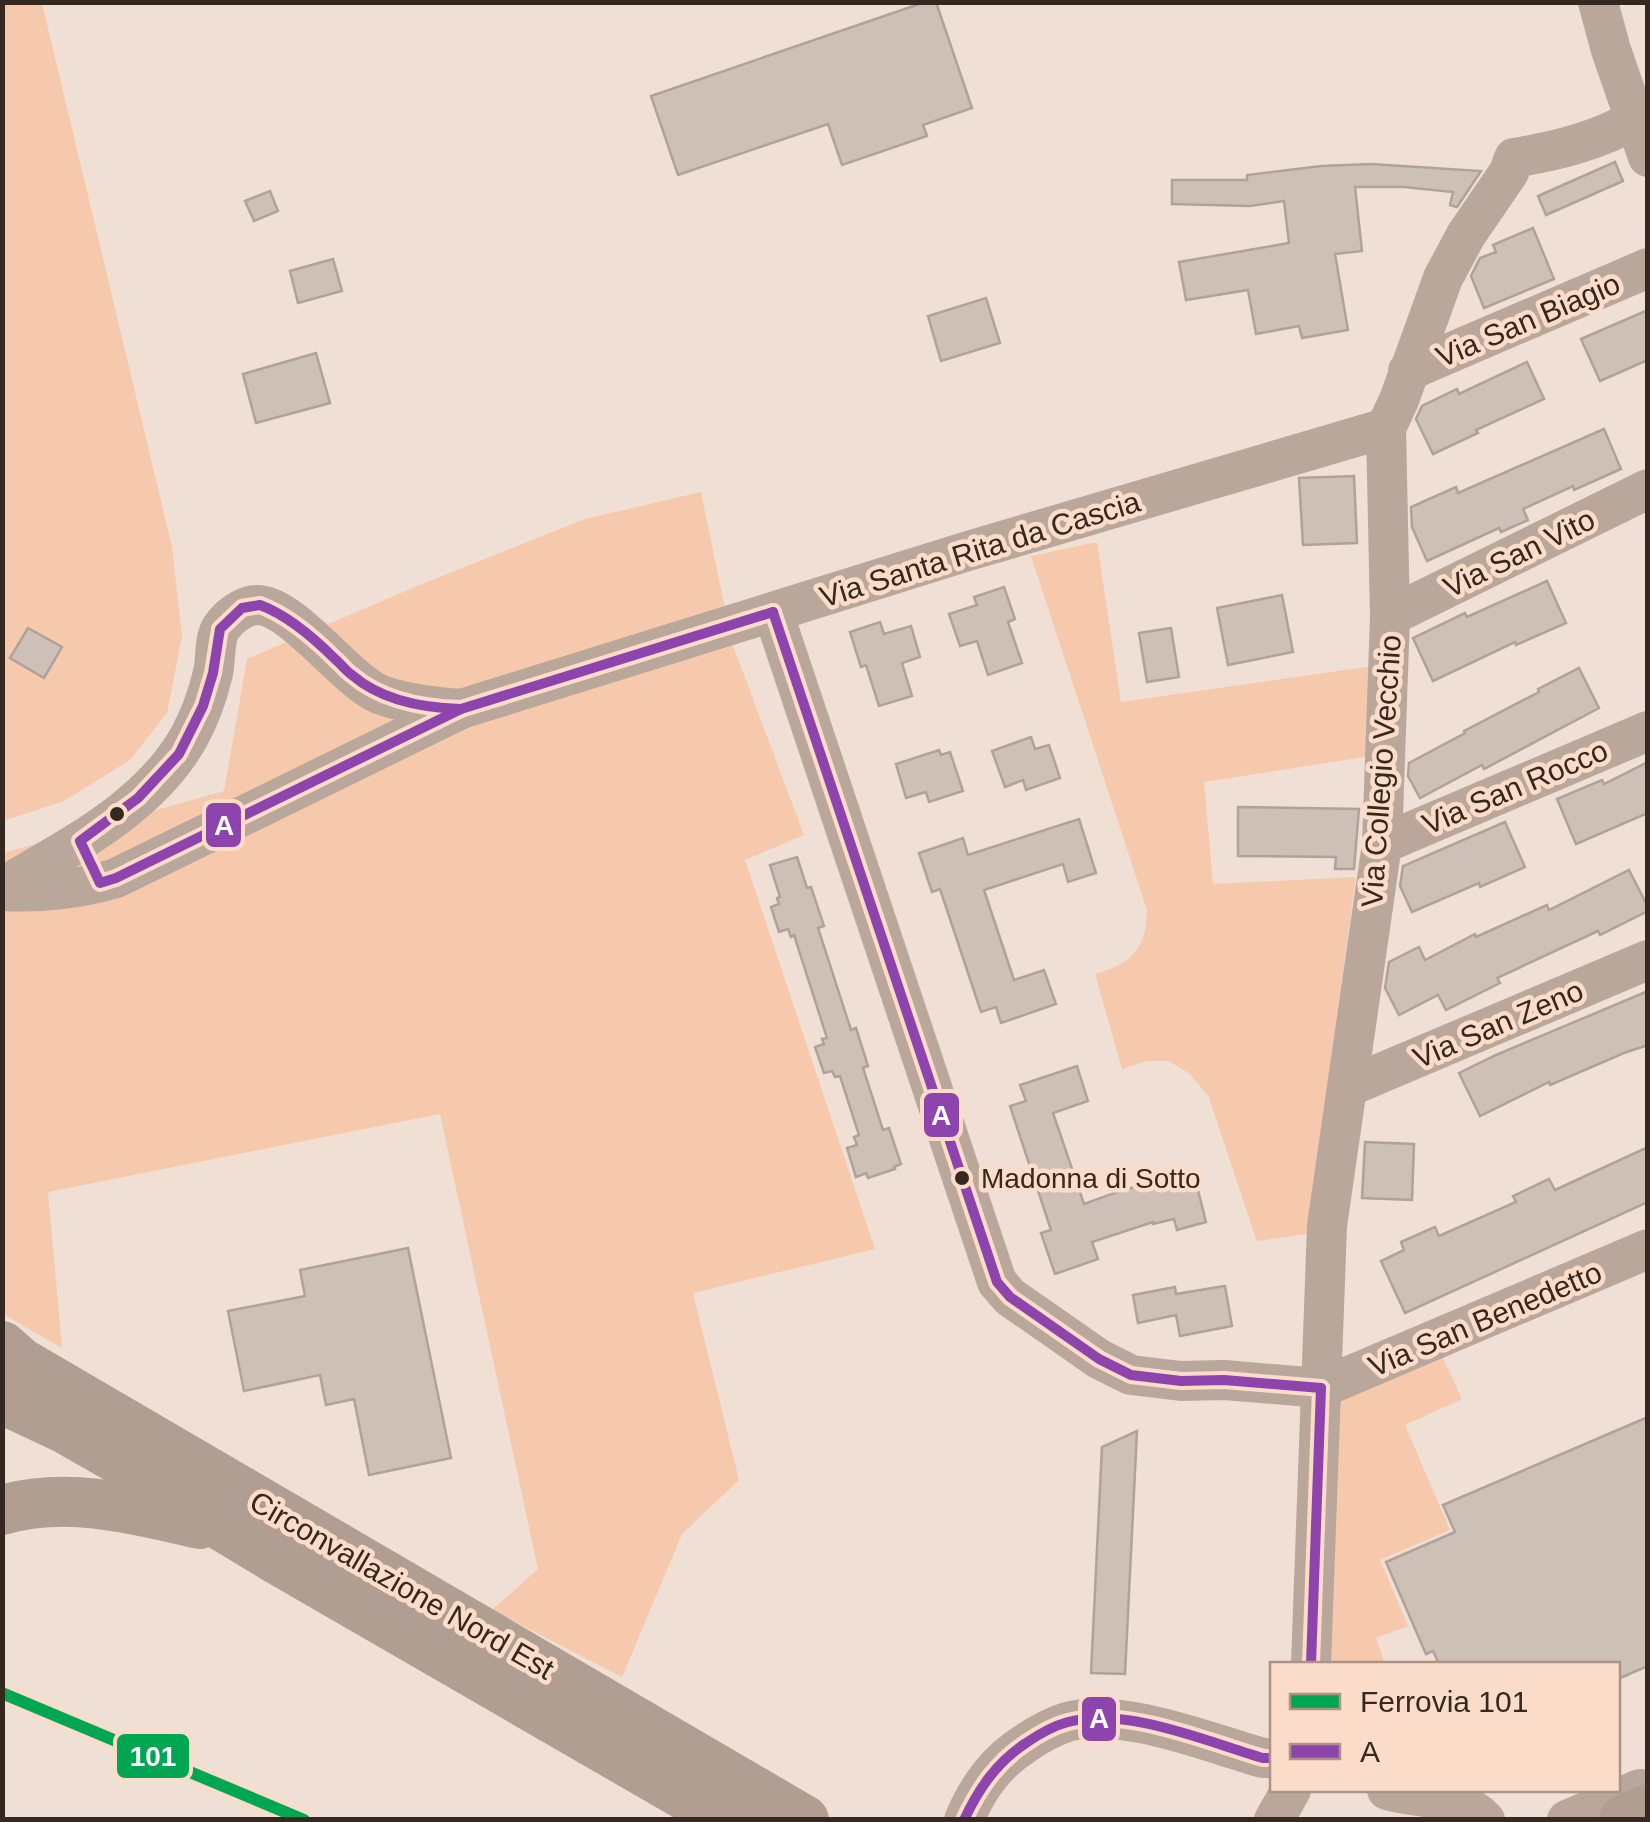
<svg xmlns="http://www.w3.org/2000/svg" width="1650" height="1822" font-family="Arial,sans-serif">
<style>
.green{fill:#f6c9ac}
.building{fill:#cdc0b7;stroke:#b0a29a;stroke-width:2.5}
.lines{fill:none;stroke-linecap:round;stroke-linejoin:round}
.minor{stroke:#b9a79b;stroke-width:40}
.major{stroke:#b09e93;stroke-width:50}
.bus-1-casing{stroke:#fbdcc9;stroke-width:18}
.bus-1{stroke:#8e44ad;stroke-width:10}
.rail-1-casing{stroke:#fbdcc9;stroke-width:20}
.rail-1{stroke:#00a651;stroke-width:12}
.bus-dot{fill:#342821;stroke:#fbdcc9;stroke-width:4}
.labels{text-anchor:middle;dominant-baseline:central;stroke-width:9;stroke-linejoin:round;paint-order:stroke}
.bus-label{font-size:28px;fill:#342821;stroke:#fbdcc9;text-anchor:start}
.street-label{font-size:30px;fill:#342821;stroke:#fbdcc9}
.line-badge{stroke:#fbdcc9;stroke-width:4}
.badge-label{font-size:28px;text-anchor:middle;font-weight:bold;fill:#fff}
</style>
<rect width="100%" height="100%" fill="#f0dfd4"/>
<g class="green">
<path d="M 2,3 L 42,3 L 172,547 L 182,637 L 167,713 L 130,760 L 64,801 L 3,821 Z"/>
<path d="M 701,492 L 732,643 L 804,835 L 745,860 L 875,1249 L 693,1293 L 739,1480 L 682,1534 L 622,1677 L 492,1610 L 538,1569 L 440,1114 L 48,1192 L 62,1348 L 3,1314 L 3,853 L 224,791 L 247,659 L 415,587 L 585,519 Z"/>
<path d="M 1097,542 L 1121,702 L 1373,666 L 1371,756 L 1204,782 L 1213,884 L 1356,877 L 1307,1234 L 1257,1241 L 1209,1097 L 1189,1073 L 1168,1061 L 1146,1061 L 1122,1069 L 1095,974 C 1132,963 1146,950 1147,910 L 1031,556 Z"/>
<path d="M 1438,1347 L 1462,1399 L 1405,1425 L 1450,1530 L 1380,1560 L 1408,1626 L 1376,1638 L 1385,1664 L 1322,1664 L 1331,1398 Z"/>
</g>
<g class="building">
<path d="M 925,2 L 936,2 L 972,108 L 923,125 L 927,136 L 842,165 L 828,124 L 678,175 L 651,96 Z"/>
<path d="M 1615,162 L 1623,181 L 1546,215 L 1538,196 Z"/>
<path d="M 1371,164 L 1481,171 L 1457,207 L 1450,205 L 1453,192 L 1404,187 L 1355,187 L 1362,251 L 1335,254 L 1348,330 L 1302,338 L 1299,326 L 1256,334 L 1248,290 L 1186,300 L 1179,262 L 1289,243 L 1284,201 L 1250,206 L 1172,204 L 1172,180 L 1247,180 L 1247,175 L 1321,166 Z"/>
<path d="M 270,191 L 278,211 L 254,221 L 245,201 Z"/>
<path d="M 1533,228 L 1554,279 L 1484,308 L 1471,276 L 1480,258 L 1496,252 L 1493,245 Z"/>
<path d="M 333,259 L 342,291 L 298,303 L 290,271 Z"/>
<path d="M 986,298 L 1000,343 L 941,361 L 928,316 Z"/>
<path d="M 1648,310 L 1648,360 L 1600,381 L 1581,339 Z"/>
<path d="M 316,353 L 330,403 L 256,423 L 243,374 Z"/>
<path d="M 1527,362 L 1544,399 L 1476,430 L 1478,433 L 1433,454 L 1416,419 L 1422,406 L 1457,389 L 1459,394 Z"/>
<path d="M 1604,429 L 1621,469 L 1574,490 L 1573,486 L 1523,509 L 1528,520 L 1501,532 L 1499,528 L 1427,561 L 1412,527 L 1411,507 L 1456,487 L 1458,493 Z"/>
<path d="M 1354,476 L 1357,543 L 1303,545 L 1299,478 Z"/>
<path d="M 1547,581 L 1566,623 L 1516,645 L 1515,642 L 1433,681 L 1413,638 L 1465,613 L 1467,617 Z"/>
<path d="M 1004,587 L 1015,619 L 1008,622 L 1022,663 L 988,675 L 977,641 L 960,646 L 949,614 L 977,605 L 974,597 Z"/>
<path d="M 1282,595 L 1293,652 L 1228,665 L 1217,608 Z"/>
<path d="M 880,622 L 884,634 L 911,626 L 920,657 L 902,663 L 912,696 L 879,706 L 866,665 L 861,667 L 850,632 Z"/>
<path d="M 28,628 L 62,647 L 44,678 L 10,658 Z"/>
<path d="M 1171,628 L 1179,677 L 1147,682 L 1139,633 Z"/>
<path d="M 1579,668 L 1599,708 L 1484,769 L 1482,765 L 1420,798 L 1408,776 L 1409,763 L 1465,733 L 1464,731 L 1539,692 L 1538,689 Z"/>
<path d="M 1031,737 L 1035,749 L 1049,745 L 1060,778 L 1026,790 L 1023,780 L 1005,787 L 992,751 Z"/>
<path d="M 939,750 L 941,755 L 950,752 L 963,791 L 929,802 L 926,792 L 906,798 L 896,764 Z"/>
<path d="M 1648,762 L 1648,813 L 1576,844 L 1557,799 L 1602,780 L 1604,784 Z"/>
<path d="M 1238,807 L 1359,809 L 1354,869 L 1335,869 L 1336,857 L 1238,856 Z"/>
<path d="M 1079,819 L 1096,873 L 1068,882 L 1063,864 L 984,890 L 1014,980 L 1044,970 L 1056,1004 L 1001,1023 L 996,1007 L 981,1012 L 940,889 L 932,892 L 919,853 L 963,838 L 968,855 Z"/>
<path d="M 1505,822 L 1525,867 L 1480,887 L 1479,883 L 1412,912 L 1400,886 L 1403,866 Z"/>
<path d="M 797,857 L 807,888 L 811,887 L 824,926 L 818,928 L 851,1030 L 856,1028 L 868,1066 L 863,1068 L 883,1130 L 889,1128 L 901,1164 L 894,1167 L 895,1169 L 868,1178 L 866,1173 L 856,1177 L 847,1148 L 857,1145 L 854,1137 L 859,1135 L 840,1076 L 835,1077 L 832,1071 L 824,1073 L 815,1047 L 824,1044 L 822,1039 L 827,1038 L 794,935 L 791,937 L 788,929 L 779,932 L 771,907 L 779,904 L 777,898 L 780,897 L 770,865 Z"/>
<path d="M 1629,870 L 1648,907 L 1648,911 L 1600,935 L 1598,931 L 1497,978 L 1500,983 L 1446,1010 L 1438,995 L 1399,1015 L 1385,988 L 1389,962 L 1419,947 L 1425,960 L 1475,934 L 1476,937 L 1547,905 L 1549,910 Z"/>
<path d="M 1648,991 L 1648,1045 L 1624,1053 L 1550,1085 L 1549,1082 L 1480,1116 L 1459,1073 L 1496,1055 Z"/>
<path d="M 1077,1066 L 1088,1101 L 1053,1113 L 1084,1204 L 1123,1190 L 1174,1177 L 1177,1187 L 1196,1182 L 1206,1222 L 1177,1230 L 1174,1219 L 1153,1224 L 1153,1222 L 1092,1242 L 1098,1259 L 1055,1274 L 1041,1233 L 1051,1230 L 1010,1106 L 1026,1101 L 1020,1085 Z"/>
<path d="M 1365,1142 L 1414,1144 L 1412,1200 L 1362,1198 Z"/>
<path d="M 1648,1147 L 1648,1202 L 1405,1313 L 1381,1261 L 1404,1250 L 1401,1242 L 1435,1227 L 1439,1236 L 1516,1202 L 1513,1196 L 1549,1179 L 1555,1190 Z"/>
<path d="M 408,1248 L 451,1458 L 369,1475 L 354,1399 L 326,1405 L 320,1375 L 244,1391 L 228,1311 L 305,1296 L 300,1270 Z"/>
<path d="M 1225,1286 L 1232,1326 L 1180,1336 L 1176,1315 L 1138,1323 L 1133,1295 L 1175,1287 L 1176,1294 Z"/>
<path d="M 1648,1417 L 1648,1666 L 1618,1679 L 1618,1664 L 1439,1664 L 1433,1651 L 1426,1654 L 1386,1562 L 1455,1532 L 1443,1505 Z"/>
<path d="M 1137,1431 L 1125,1674 L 1091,1673 L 1102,1447 Z"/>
</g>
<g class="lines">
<g class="minor">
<path d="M 1598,2 L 1611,50 L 1648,157"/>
<path d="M 1408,371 L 1648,268"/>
<path d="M 773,612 L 997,1282 L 1010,1297 L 1099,1359 L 1131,1375 L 1181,1381 L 1224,1380 L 1321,1388 L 1648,1249"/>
<path d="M 1390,616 L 1648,489"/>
<path d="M 1382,844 L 1648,731"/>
<path d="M 2,887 C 70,847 149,808 189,737 C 200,717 208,694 213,673 C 216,660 214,639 221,628 C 229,616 244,605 258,605 C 293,606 345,679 379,694 C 404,704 435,707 461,709"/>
<path d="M 2,891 C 39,893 81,889 116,878 L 461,709 L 968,551 L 1386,428"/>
<path d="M 1348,1087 L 1648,960"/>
<path d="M 1311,1664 L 1327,1226 L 1382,844 L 1390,616 L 1386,428 L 1399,400 L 1443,278 L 1466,235 L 1509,172 L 1514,158 C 1555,151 1599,141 1635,119"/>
<path d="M 1387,1790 C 1418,1800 1461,1794 1485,1820"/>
<path d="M 964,1820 C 978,1787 996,1762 1026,1743 C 1039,1734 1052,1727 1067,1722 C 1123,1707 1209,1743 1263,1758 L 1272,1758"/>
<path d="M 1274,1820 L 1291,1790"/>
<path d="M 1567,1820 L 1640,1789 L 1648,1792"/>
</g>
<g class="major">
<path d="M 2,1346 L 20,1362 L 804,1820"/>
<path d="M 2,1399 L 64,1428 L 206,1509 L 214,1521 L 275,1558 L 728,1820"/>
<path d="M 2,1510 C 68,1491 135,1509 200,1524"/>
<path d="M 1624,1820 L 1648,1809"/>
</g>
<defs>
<g id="bus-1">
<path d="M 260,605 C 287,615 314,638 335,659 C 341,664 346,671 352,675 C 381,700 424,708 461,709 L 116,878 L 100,883 L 80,841 L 138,798 L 179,754 L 203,706 L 213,673 L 220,629 L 242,608 Z"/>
<path d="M 773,612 L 997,1282 L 1010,1297 L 1099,1359 L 1131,1375 L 1181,1381 L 1224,1380 L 1321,1388"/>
<path d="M 461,709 L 773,612"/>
<path d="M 1311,1664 L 1321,1388"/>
<path d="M 964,1820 C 979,1788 997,1762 1026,1743 C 1039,1734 1053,1726 1068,1722 C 1128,1707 1205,1741 1263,1758 L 1272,1758"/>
</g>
</defs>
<use href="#bus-1" class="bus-1-casing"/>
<use href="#bus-1" class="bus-1"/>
<defs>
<path id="rail-1" d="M 2,1693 L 304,1820"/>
</defs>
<use href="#rail-1" class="rail-1-casing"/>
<use href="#rail-1" class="rail-1"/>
</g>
<g class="bus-dot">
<circle cx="117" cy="814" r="9"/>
<circle cx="962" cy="1178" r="9"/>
</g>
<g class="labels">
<g class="bus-label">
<text x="981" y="1178">Madonna di Sotto</text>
</g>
<g class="street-label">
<text transform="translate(1528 320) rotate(-23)">Via San Biagio</text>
<text transform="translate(980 549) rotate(-17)">Via Santa Rita da Cascia</text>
<text transform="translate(1519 553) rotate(-26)">Via San Vito</text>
<text transform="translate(1381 771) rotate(-86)">Via Collegio Vecchio</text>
<text transform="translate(1515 787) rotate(-23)">Via San Rocco</text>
<text transform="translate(1498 1024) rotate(-23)">Via San Zeno</text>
<text transform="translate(1485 1319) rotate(-23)">Via San Benedetto</text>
<text transform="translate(402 1585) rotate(30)">Circonvallazione Nord Est</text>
</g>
</g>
<g class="line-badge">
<rect x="204" y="801" width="39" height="48" rx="10" fill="#8e44ad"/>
<rect x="922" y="1091" width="39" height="48" rx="10" fill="#8e44ad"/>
<rect x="1080" y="1695" width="38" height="48" rx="10" fill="#8e44ad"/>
<rect x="115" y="1732" width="76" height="48" rx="10" fill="#00a651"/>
</g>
<g class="badge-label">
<text x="224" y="835">A</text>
<text x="941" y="1125">A</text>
<text x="1099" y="1728">A</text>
<text x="153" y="1766">101</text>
</g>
<rect width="1650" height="1822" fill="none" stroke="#342821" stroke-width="10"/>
<rect x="1270" y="1662" width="350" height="130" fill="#fbdcc9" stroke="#ab9486" stroke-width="2.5"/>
<rect x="1290" y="1694" width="50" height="15" fill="#00a651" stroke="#ab9486" stroke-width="2.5"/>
<text x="1360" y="1712" font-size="30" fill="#342821">Ferrovia 101</text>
<rect x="1290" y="1744" width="50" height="15" fill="#8e44ad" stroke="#ab9486" stroke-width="2.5"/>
<text x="1360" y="1762" font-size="30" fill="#342821">A</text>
</svg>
